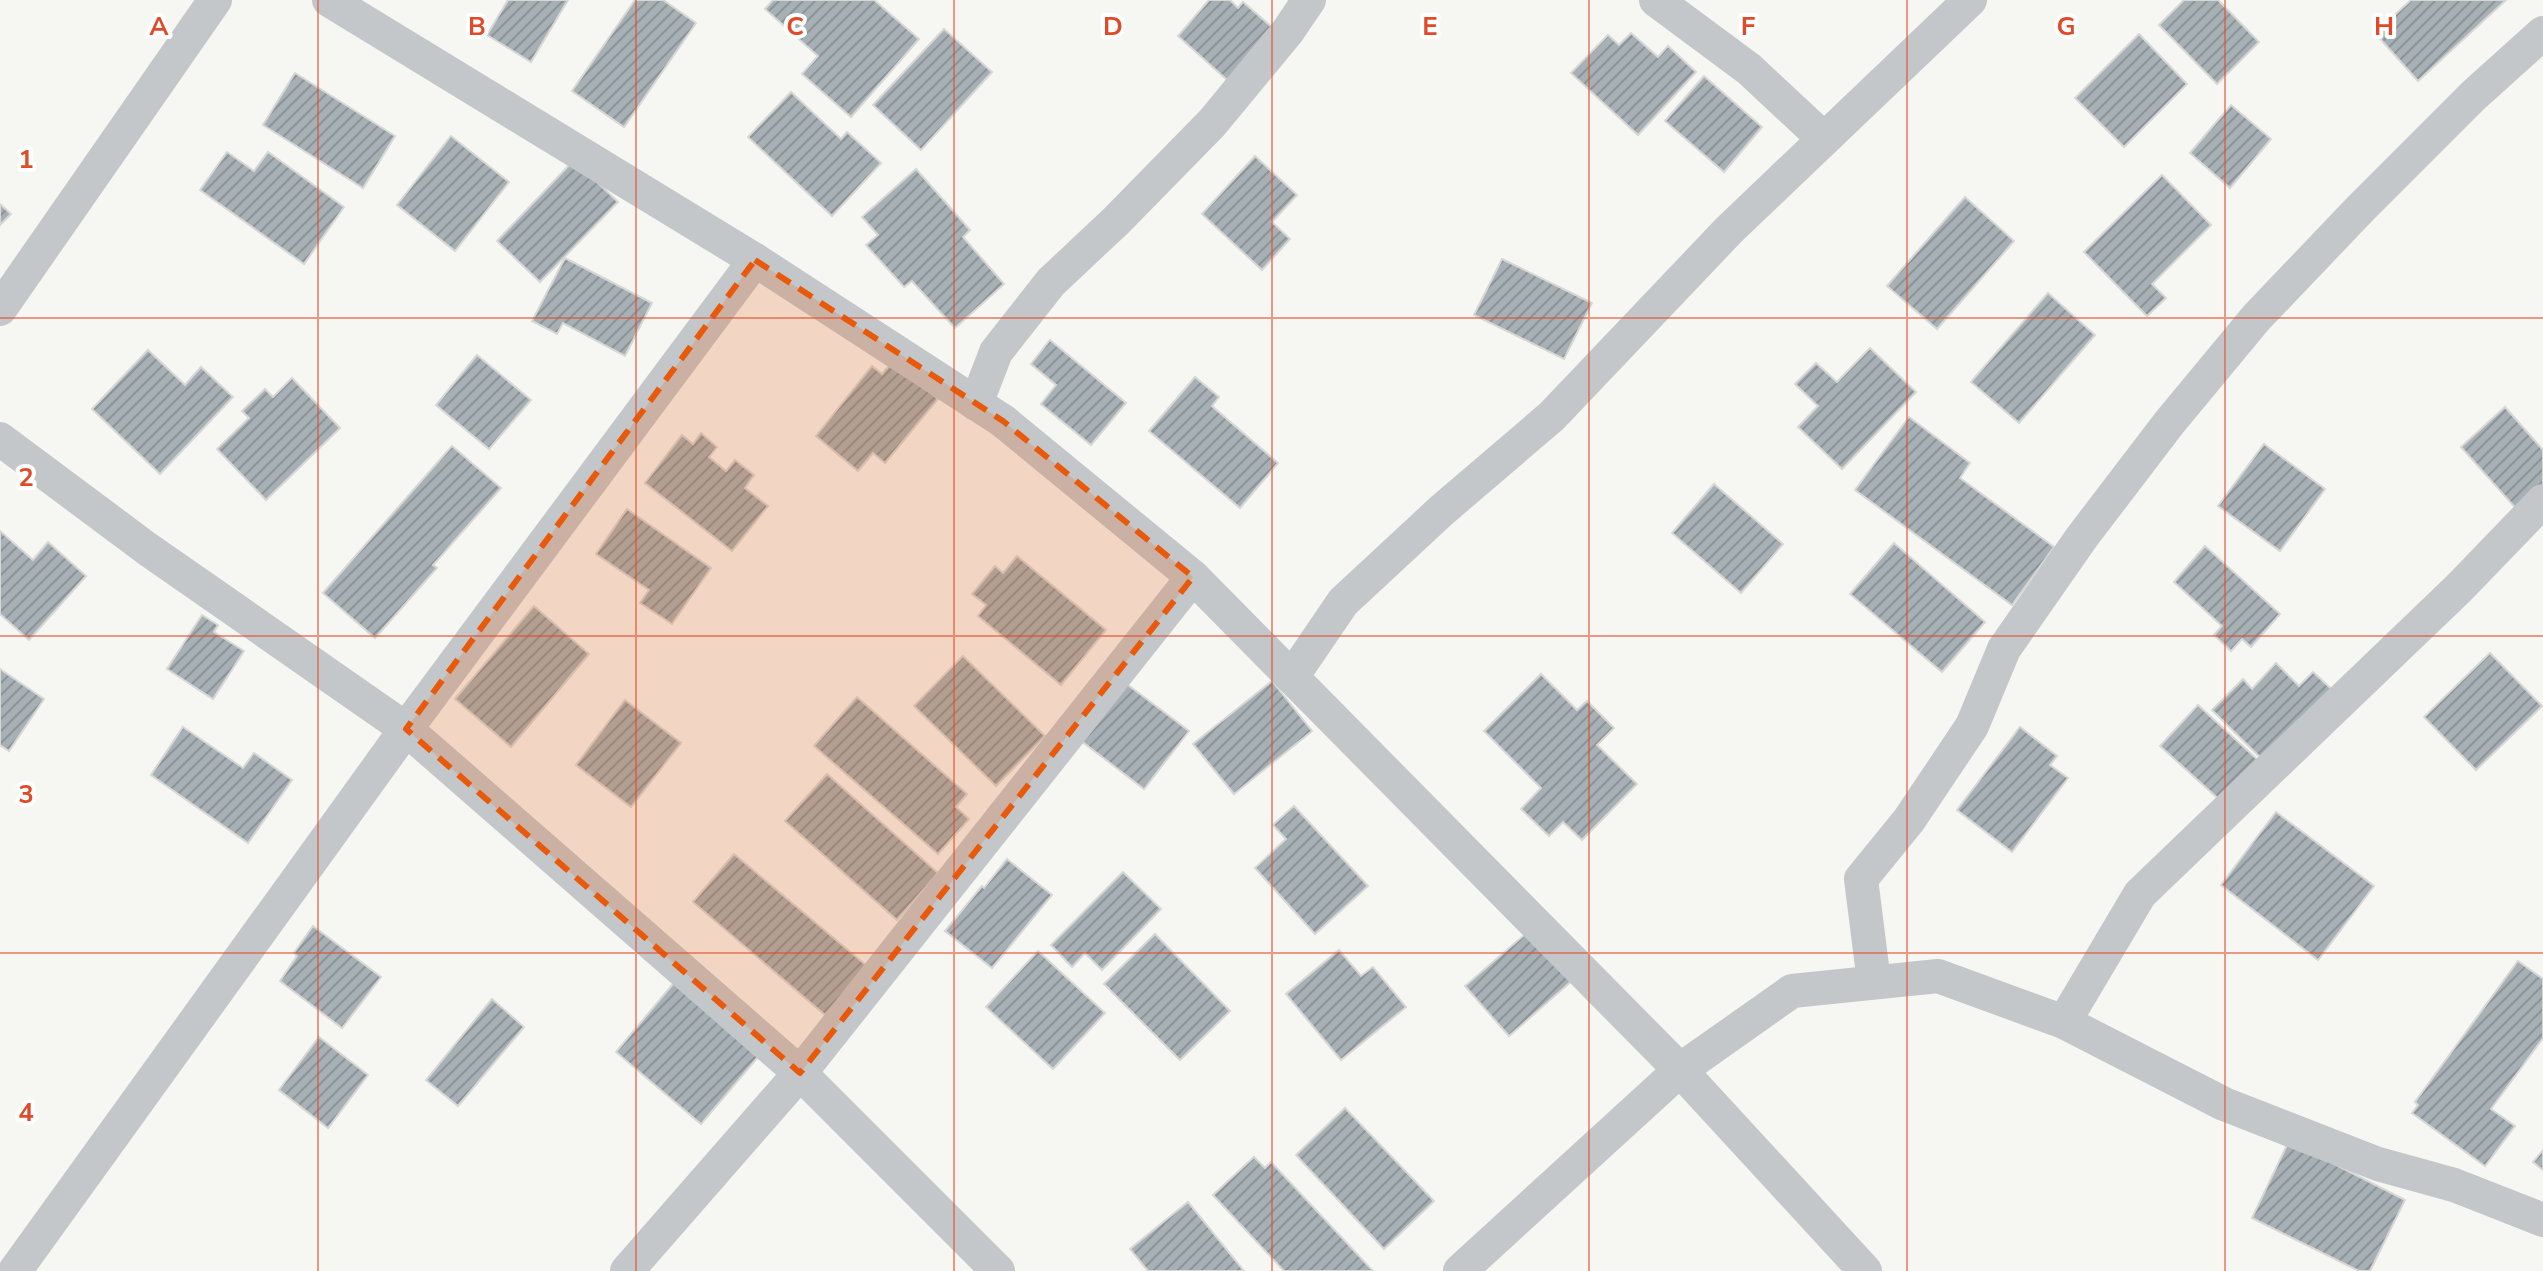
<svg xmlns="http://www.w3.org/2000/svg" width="2543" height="1271" font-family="'Nunito Sans',sans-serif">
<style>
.building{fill:url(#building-hatch);stroke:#d7d7d5;stroke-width:2}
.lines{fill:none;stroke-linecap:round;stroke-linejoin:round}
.street{stroke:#c3c7ca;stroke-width:34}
.marked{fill:#e8590c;fill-opacity:0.2;stroke:#e8590c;stroke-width:6;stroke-dasharray:16 10;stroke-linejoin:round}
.grid{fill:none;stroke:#e04a28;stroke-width:2;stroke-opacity:0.55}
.grid-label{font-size:26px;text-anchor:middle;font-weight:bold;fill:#e04a28;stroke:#fff;stroke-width:8;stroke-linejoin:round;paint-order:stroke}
</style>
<defs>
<pattern id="building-hatch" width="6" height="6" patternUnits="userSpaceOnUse" patternTransform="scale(2)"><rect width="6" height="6" fill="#a7b0b5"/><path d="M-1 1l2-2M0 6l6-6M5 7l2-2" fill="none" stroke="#8c9499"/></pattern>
</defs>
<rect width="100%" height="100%" fill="#f6f6f2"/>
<g class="building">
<path d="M 508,0 L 568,0 L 531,62 L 487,35 Z"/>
<path d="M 635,0 L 663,0 L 696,23 L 624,127 L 572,91 Z"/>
<path d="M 773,0 L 874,0 L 919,39 L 851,117 L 802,74 L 818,56 L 765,9 Z"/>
<path d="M 1209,0 L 1230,0 L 1238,8 L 1243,2 L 1281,35 L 1234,86 L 1178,36 Z"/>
<path d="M 2184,0 L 2218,0 L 2259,42 L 2217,84 L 2159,25 Z"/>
<path d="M 2411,0 L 2506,0 L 2418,81 L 2375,33 Z"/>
<path d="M 944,29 L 992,72 L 921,150 L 873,105 Z"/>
<path d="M 1631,33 L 1658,57 L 1668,46 L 1696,72 L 1638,135 L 1571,73 L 1608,35 L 1619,45 Z"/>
<path d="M 2139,34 L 2187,84 L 2124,147 L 2075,98 Z"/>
<path d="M 295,73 L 395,136 L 363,188 L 263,125 Z"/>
<path d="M 1704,76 L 1762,127 L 1724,172 L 1665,121 Z"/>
<path d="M 791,92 L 841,139 L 847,132 L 881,163 L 832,216 L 748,137 Z"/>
<path d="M 2231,105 L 2271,139 L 2230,188 L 2190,153 Z"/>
<path d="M 451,136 L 509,182 L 455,251 L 397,205 Z"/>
<path d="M 227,152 L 254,171 L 268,152 L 344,207 L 304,264 L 200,190 Z"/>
<path d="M 1255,156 L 1297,195 L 1272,222 L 1290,239 L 1262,270 L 1202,214 Z"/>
<path d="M 574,160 L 618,202 L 540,282 L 497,241 Z"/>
<path d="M 916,169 L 970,230 L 963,237 L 1004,284 L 955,328 L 912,281 L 904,287 L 866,245 L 878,235 L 862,217 Z"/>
<path d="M 2162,175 L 2211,225 L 2152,284 L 2166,298 L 2147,316 L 2084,252 Z"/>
<path d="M 1965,197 L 2014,241 L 1937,329 L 1887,286 Z"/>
<path d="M 0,204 L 11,214 L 0,225 Z"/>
<path d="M 565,258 L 652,303 L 625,356 L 563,323 L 557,334 L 532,321 Z"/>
<path d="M 1502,259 L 1592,303 L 1564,359 L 1474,315 Z"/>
<path d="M 2048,293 L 2095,335 L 2019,423 L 1971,382 Z"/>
<path d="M 1050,340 L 1126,403 L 1091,445 L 1041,404 L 1056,385 L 1031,364 Z"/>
<path d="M 1870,348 L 1916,392 L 1842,469 L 1798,427 L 1818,406 L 1795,384 L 1816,363 L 1837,382 Z"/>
<path d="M 148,350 L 185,385 L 201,367 L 233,397 L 160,474 L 92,409 Z"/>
<path d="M 477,355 L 531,400 L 489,449 L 436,405 Z"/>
<path d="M 893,361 L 938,399 L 885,463 L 873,453 L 858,471 L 816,436 L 872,366 L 882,374 Z"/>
<path d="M 1195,377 L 1219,397 L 1212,406 L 1278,463 L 1240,508 L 1149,431 Z"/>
<path d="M 292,378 L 340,428 L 266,500 L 217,449 L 249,418 L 242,411 L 265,389 L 273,397 Z"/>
<path d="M 2505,407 L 2543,450 L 2543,495 L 2521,514 L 2461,447 Z"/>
<path d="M 1909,417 L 1970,463 L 1960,478 L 2054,547 L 2012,605 L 1855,490 Z"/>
<path d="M 701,433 L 717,447 L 709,457 L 726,471 L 735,460 L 754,475 L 745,488 L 768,506 L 732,551 L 645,483 L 682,435 L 693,444 Z"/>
<path d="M 2264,444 L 2325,489 L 2280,551 L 2218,506 Z"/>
<path d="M 452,446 L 501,488 L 433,565 L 437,568 L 375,638 L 323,593 Z"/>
<path d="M 1714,484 L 1783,544 L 1741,593 L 1672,533 Z"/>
<path d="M 627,509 L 711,568 L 672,624 L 640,603 L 649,590 L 596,554 Z"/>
<path d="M 0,531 L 33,560 L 48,542 L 86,576 L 29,640 L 0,614 Z"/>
<path d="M 1894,543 L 1985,622 L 1942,672 L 1850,594 Z"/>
<path d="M 2205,546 L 2280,614 L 2251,647 L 2242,639 L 2231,651 L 2214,635 L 2222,626 L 2174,582 Z"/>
<path d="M 1017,556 L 1106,630 L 1061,685 L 978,616 L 986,605 L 972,594 L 995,566 L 1003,573 Z"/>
<path d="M 534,606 L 589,654 L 511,747 L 455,699 Z"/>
<path d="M 202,615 L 218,625 L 214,632 L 244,651 L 213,699 L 167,669 Z"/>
<path d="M 2490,653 L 2542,706 L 2476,770 L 2424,717 Z"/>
<path d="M 963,656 L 1045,736 L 996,786 L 914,706 Z"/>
<path d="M 2276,663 L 2299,686 L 2313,672 L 2340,697 L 2270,767 L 2212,710 L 2243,679 L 2252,689 Z"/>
<path d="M 0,669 L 44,699 L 9,751 L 0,745 Z"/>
<path d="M 1541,674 L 1577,710 L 1587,701 L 1614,728 L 1597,745 L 1637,784 L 1582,840 L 1563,822 L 1549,836 L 1521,809 L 1541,788 L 1484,731 Z"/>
<path d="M 1272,681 L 1312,731 L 1234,794 L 1193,744 Z"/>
<path d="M 1124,682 L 1189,731 L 1144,789 L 1080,740 Z"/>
<path d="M 857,697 L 967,794 L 956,807 L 969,819 L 938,854 L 814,746 Z"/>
<path d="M 625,700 L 681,743 L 631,807 L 576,765 Z"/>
<path d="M 2198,705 L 2259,761 L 2222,802 L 2160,746 Z"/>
<path d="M 183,727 L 243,768 L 254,753 L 292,780 L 248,843 L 151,775 Z"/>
<path d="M 2020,727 L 2057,756 L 2050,765 L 2068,778 L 2012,852 L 1957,810 Z"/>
<path d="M 827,774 L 938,873 L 897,920 L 785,821 Z"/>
<path d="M 1294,806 L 1368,886 L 1315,934 L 1255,868 L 1286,839 L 1273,825 Z"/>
<path d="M 2276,812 L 2374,886 L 2318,960 L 2221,885 Z"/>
<path d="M 734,854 L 867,966 L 825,1015 L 693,902 Z"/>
<path d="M 1007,859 L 1052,895 L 992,968 L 945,931 L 982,886 L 984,888 Z"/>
<path d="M 1123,872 L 1161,909 L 1102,970 L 1085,953 L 1072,967 L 1051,945 Z"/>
<path d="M 313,926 L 381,977 L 342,1028 L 280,981 L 297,956 L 294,953 Z"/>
<path d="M 1530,930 L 1574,979 L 1509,1036 L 1465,986 Z"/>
<path d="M 1155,934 L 1230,1011 L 1180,1060 L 1104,984 Z"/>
<path d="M 1339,950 L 1361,976 L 1373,967 L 1406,1007 L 1341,1060 L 1286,994 Z"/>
<path d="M 1038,951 L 1105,1013 L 1053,1069 L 986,1007 Z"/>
<path d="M 2518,961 L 2543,979 L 2543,1038 L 2491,1109 L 2515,1126 L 2485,1166 L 2412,1113 L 2418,1105 L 2415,1102 Z"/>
<path d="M 678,978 L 764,1050 L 701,1124 L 616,1052 Z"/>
<path d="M 492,999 L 524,1027 L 458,1106 L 426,1080 Z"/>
<path d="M 319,1037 L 368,1075 L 328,1128 L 279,1090 Z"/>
<path d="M 1345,1108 L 1434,1201 L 1384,1249 L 1296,1155 Z"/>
<path d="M 2289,1141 L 2405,1200 L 2370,1271 L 2359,1271 L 2252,1218 Z"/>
<path d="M 2543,1150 L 2543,1170 L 2533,1162 Z"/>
<path d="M 1254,1157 L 1265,1168 L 1271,1162 L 1373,1271 L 1284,1271 L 1213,1195 Z"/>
<path d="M 1188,1202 L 1244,1271 L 1148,1271 L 1130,1249 Z"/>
</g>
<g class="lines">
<g class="street">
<path d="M 329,0 L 755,260 L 1003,421 L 1193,577 L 1680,1070 L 1865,1271"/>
<path d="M 1656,0 L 1749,69 L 1824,139"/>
<path d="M 0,309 L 215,0"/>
<path d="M 976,404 L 996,352 L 1051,282 L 1116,221 L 1212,123 L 1288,31 L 1309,0"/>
<path d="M 0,439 L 146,548 L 406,729 L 800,1073 L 998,1271"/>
<path d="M 1292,677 L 1343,602 L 1441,511 L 1552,416 L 1729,230 L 1970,0"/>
<path d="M 1874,982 L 1861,879 L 1909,820 L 1972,726 L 2004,649 L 2082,537 L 2169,423 L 2256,318 L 2361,208 L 2473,96 L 2543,33"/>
<path d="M 2064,1022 L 2140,894 L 2459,588 L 2543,501"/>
<path d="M 15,1271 L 406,729 L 755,260"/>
<path d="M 627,1271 L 800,1073 L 1193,577"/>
<path d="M 1460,1271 L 1680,1070 L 1792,991 L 1938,976 L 2064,1022 L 2224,1104 L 2378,1164 L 2454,1185 L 2543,1220"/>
</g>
</g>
<path class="marked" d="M 755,260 L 1003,421 L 1193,577 L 800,1073 L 406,729 Z"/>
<path class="grid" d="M 318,0 L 318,1271M 636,0 L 636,1271M 954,0 L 954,1271M 1272,0 L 1272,1271M 1589,0 L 1589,1271M 1907,0 L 1907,1271M 2225,0 L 2225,1271M 0,318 L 2543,318M 0,636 L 2543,636M 0,953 L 2543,953"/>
<g class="grid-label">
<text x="159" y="35">A</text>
<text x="477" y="35">B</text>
<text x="795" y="35">C</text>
<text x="1113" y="35">D</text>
<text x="1430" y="35">E</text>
<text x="1748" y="35">F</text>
<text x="2066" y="35">G</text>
<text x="2384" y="35">H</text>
<text x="26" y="168">1</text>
<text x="26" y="486">2</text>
<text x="26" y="803">3</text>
<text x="26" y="1121">4</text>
</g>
</svg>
